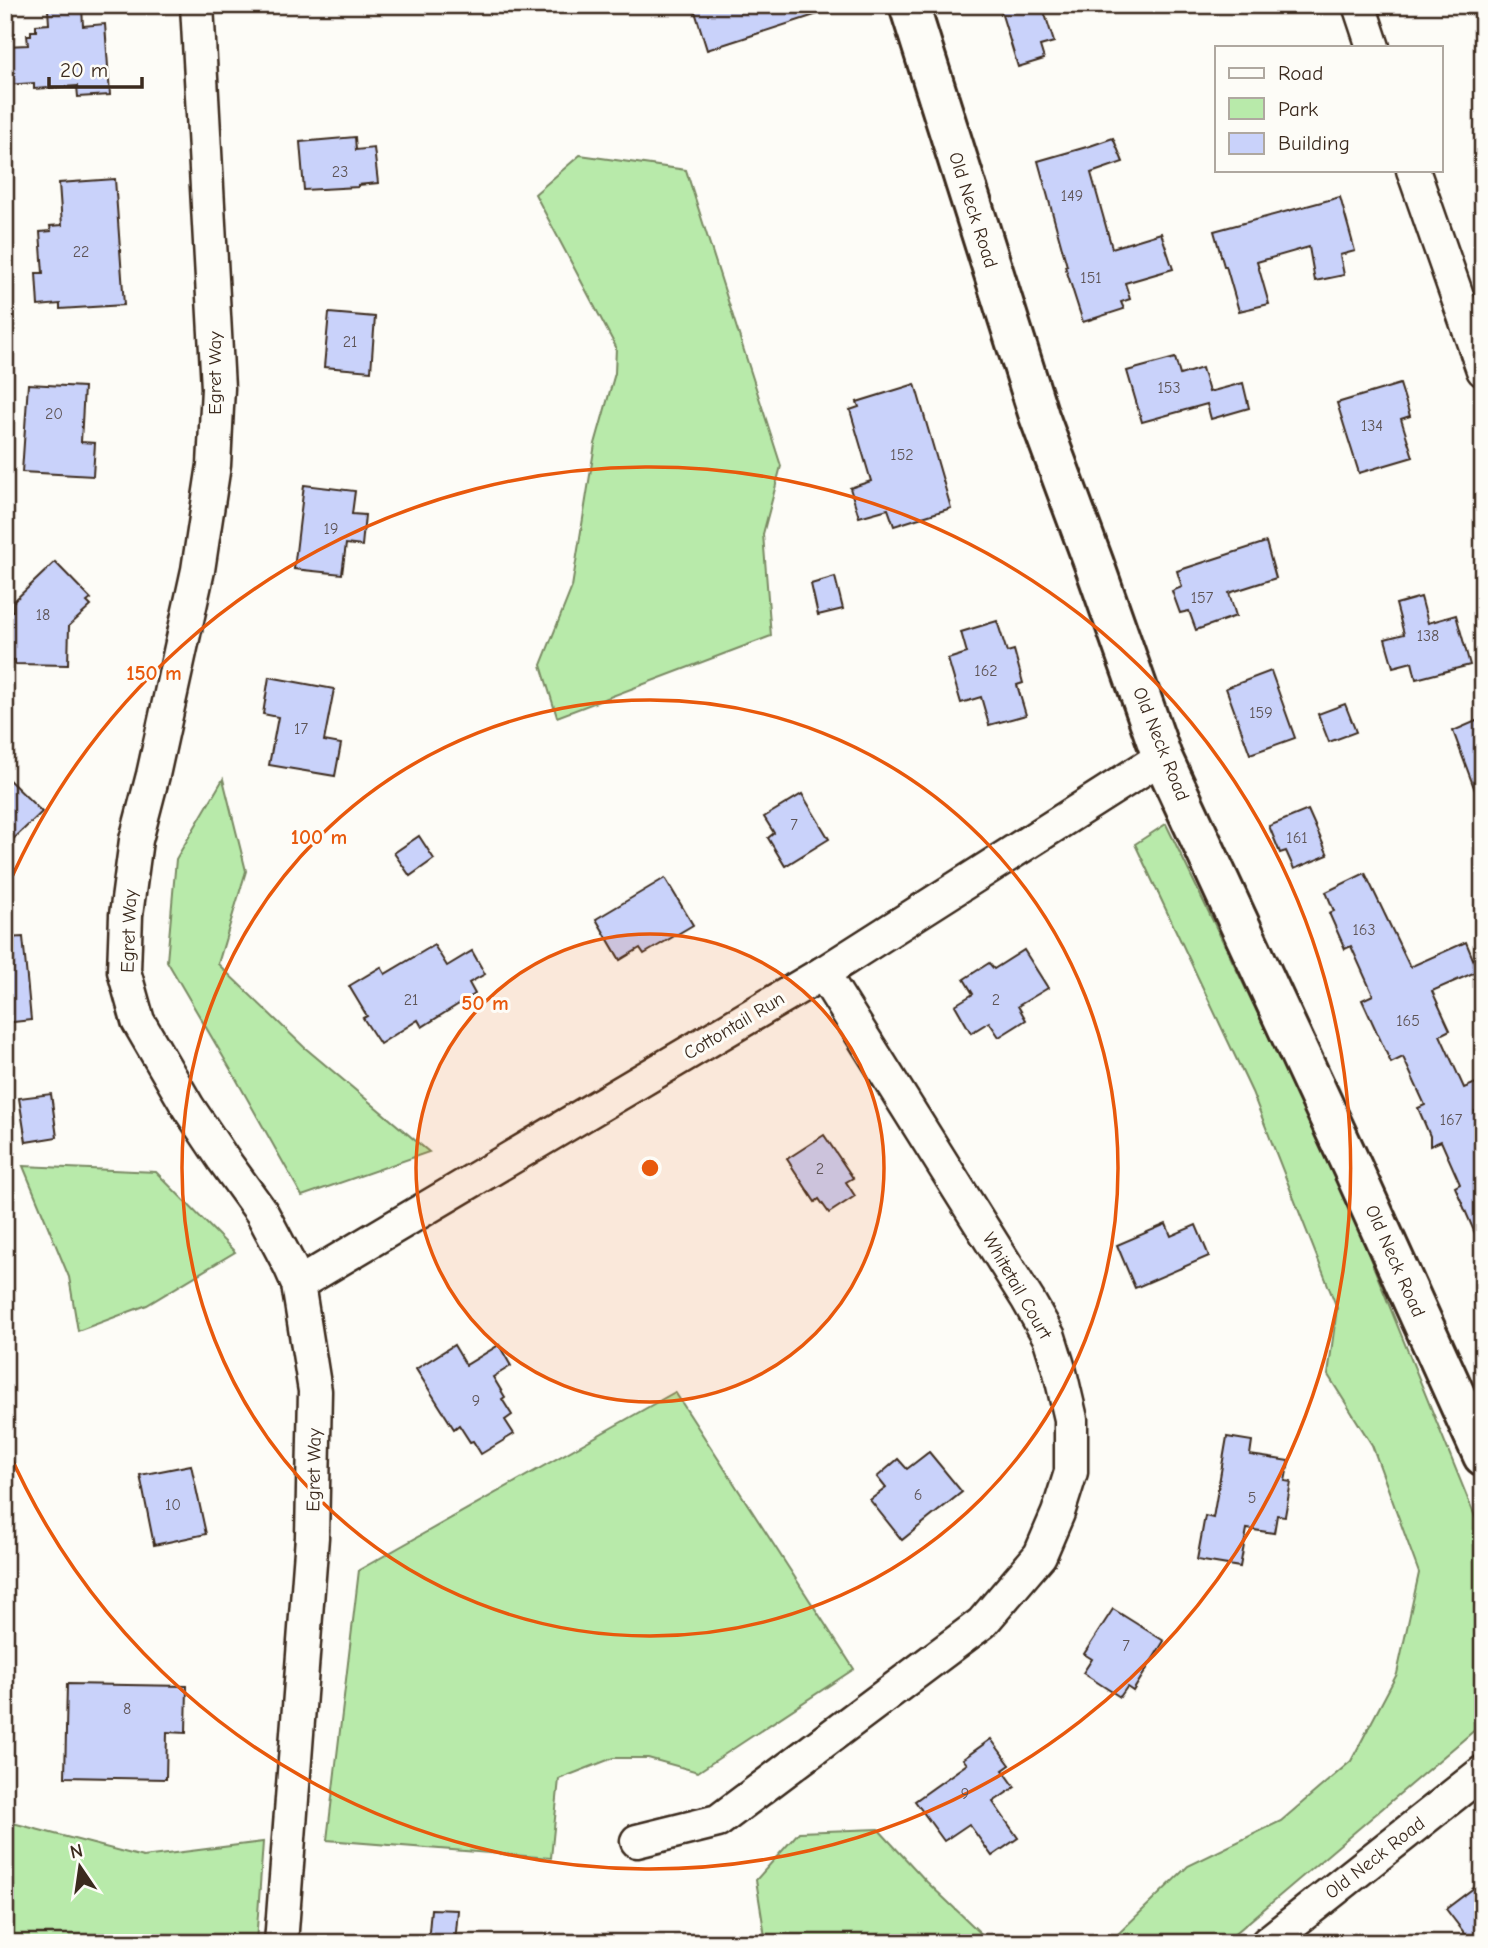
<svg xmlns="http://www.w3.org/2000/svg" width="1488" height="1948" font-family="'Comic Neue',sans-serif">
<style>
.green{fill:#b8eaaa;stroke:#7a8a64;stroke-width:2}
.building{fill:#c9d2fa;stroke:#3b2a1e;stroke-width:2}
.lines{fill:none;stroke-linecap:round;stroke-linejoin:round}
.street-casing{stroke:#3b2a1e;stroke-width:37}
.secondary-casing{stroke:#3b2a1e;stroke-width:44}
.street{stroke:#fdfcf7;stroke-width:32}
.secondary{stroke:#fdfcf7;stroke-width:38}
.ring{fill:none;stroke:#e8590c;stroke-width:3.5}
.labels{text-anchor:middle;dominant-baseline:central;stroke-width:6;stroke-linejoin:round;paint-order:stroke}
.number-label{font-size:16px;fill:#5e5455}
.street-label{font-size:19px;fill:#3b2a1e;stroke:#fdfcf7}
.centre{fill:#e8590c;stroke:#fdfcf7;stroke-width:3.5}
.ring-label{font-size:21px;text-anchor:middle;font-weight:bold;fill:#e8590c;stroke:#fdfcf7;stroke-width:6;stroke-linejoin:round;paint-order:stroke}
</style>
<rect width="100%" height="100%" fill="#fdfcf7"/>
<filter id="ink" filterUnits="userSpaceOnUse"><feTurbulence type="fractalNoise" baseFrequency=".0143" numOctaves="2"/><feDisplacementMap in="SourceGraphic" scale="14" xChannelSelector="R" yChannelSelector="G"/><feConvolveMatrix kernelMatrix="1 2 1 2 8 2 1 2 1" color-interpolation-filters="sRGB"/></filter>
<g filter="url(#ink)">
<g class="green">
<path d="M 580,155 L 686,170 L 781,466 L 763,534 L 771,636 L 557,717 L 541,665 L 572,587 L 595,444 L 615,373 L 616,347 L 535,194 Z"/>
<path d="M 223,779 L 246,871 L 218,964 L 304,1047 L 429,1152 L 302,1196 L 235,1077 L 167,961 L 176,859 Z"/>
<path d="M 1166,824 L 1337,1177 L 1483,1536 L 1483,1723 L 1224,1943 L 1106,1943 L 1116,1936 L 1188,1866 L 1281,1821 L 1351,1761 L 1397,1674 L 1419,1573 L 1372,1445 L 1328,1375 L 1337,1308 L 1252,1092 L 1135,844 Z"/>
<path d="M 23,1166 L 156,1172 L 235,1252 L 147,1305 L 78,1331 L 69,1277 Z"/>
<path d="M 675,1392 L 854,1669 L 698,1772 L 648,1758 L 613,1758 L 559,1779 L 551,1858 L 327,1840 L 359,1570 Z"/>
<path d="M 5,1821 L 143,1857 L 263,1842 L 256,1943 L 5,1943 Z"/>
<path d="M 878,1829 L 927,1882 L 991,1943 L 766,1943 L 756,1880 L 799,1832 Z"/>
</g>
<g class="building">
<path d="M 693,5 L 829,5 L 830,10 L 707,50 Z"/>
<path d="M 999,5 L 1042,5 L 1054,42 L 1040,46 L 1044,59 L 1018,67 Z"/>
<path d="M 82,7 L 83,26 L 105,24 L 110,95 L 78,97 L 77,86 L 34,89 L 34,83 L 5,85 L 5,46 L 28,45 L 27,35 L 31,35 L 31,31 L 36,31 L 36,25 L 49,24 L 48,9 Z"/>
<path d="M 355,137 L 356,150 L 374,148 L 378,183 L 358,185 L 358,187 L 304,190 L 300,142 Z"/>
<path d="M 1113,138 L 1123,162 L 1091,173 L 1112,248 L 1161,233 L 1173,269 L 1125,283 L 1130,299 L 1121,302 L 1124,309 L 1083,322 L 1065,266 L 1067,266 L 1038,161 L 1090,146 Z"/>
<path d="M 115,179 L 124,305 L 60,309 L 60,304 L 38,306 L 36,273 L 43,273 L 40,232 L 51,231 L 50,226 L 62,225 L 59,183 Z"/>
<path d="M 1340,197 L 1355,251 L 1340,255 L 1344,275 L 1315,281 L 1309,247 L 1257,262 L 1269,304 L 1239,311 L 1226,266 L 1224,266 L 1214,231 Z"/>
<path d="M 329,313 L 375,317 L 371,371 L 324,367 Z"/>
<path d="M 1175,358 L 1180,375 L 1202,368 L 1209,392 L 1243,383 L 1249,408 L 1211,419 L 1207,404 L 1142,422 L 1127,371 Z"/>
<path d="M 28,384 L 84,387 L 81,442 L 95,443 L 93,476 L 22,472 Z"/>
<path d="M 915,384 L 951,508 L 894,526 L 888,509 L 859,517 L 850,488 L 871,481 L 850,410 L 859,407 L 857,402 Z"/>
<path d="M 1400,384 L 1410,416 L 1401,419 L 1413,457 L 1359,473 L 1337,403 Z"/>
<path d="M 304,485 L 355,491 L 352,514 L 365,515 L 362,546 L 346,544 L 342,574 L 294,569 Z"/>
<path d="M 1266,542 L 1276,578 L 1229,593 L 1236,616 L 1196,630 L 1189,611 L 1180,613 L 1172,591 L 1182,587 L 1177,571 Z"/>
<path d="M 55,562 L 91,599 L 87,602 L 91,606 L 69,626 L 68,665 L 15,664 L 15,660 L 5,659 L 5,611 L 13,611 L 13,602 Z"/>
<path d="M 835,577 L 843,609 L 818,615 L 811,584 Z"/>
<path d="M 1421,597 L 1428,623 L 1456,615 L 1470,665 L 1416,679 L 1412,662 L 1393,667 L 1385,639 L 1404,634 L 1396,604 Z"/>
<path d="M 997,621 L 1007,652 L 1014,650 L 1023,683 L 1017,685 L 1026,715 L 989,725 L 981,697 L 961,703 L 948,659 L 967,653 L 961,632 Z"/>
<path d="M 1271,671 L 1295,738 L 1250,754 L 1226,688 Z"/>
<path d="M 269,677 L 334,689 L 324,741 L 341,744 L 335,776 L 269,765 L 278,717 L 263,714 Z"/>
<path d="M 1345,704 L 1356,732 L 1329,742 L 1318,714 Z"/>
<path d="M 1483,718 L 1483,800 L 1479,801 L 1453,731 Z"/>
<path d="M 5,776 L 42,812 L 5,847 Z"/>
<path d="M 802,794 L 829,839 L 785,866 L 768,838 L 774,833 L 764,817 Z"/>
<path d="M 1308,810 L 1328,855 L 1294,869 L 1286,851 L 1280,853 L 1269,826 Z"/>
<path d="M 419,836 L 434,859 L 410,876 L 394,853 Z"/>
<path d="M 1365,873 L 1410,967 L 1466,942 L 1478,971 L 1432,991 L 1450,1030 L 1440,1035 L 1464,1088 L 1483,1080 L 1483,1107 L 1475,1111 L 1483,1129 L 1483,1252 L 1455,1187 L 1460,1184 L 1441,1141 L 1430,1146 L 1430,1136 L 1418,1108 L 1425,1105 L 1403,1057 L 1391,1063 L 1362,1000 L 1373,995 L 1351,946 L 1345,949 L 1329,913 L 1334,911 L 1326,892 Z"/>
<path d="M 665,878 L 693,925 L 644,954 L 640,948 L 620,960 L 596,919 Z"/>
<path d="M 23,937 L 31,1020 L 5,1023 L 5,938 Z"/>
<path d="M 434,945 L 447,966 L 472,951 L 485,974 L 469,983 L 475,994 L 422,1027 L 418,1020 L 380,1044 L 363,1018 L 367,1016 L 349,986 L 381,967 L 385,974 Z"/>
<path d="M 1024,950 L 1048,988 L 1018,1006 L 1026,1020 L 999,1037 L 989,1022 L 971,1033 L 955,1005 L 973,994 L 964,979 L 989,963 L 994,969 Z"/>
<path d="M 51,1094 L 57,1137 L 26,1142 L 19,1098 Z"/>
<path d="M 824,1135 L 853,1178 L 846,1182 L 855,1196 L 829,1213 L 819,1199 L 815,1202 L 787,1159 Z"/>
<path d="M 1166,1224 L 1171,1236 L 1196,1225 L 1209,1256 L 1135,1288 L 1117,1245 Z"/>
<path d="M 454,1345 L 466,1365 L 499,1345 L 511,1366 L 493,1377 L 505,1397 L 502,1399 L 512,1415 L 505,1420 L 514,1434 L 481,1454 L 473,1441 L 470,1442 L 459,1425 L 454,1429 L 416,1369 Z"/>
<path d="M 1227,1437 L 1252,1441 L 1250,1455 L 1289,1461 L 1285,1481 L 1291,1482 L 1285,1516 L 1277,1515 L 1274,1533 L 1247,1529 L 1240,1567 L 1197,1560 L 1205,1516 L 1213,1518 Z"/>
<path d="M 929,1452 L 962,1492 L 902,1540 L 870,1500 L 886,1488 L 877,1477 L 898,1459 L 907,1469 Z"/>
<path d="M 191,1465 L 206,1534 L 154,1545 L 140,1475 Z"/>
<path d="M 1113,1609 L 1164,1641 L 1133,1691 L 1127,1687 L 1120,1697 L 1083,1673 L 1092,1659 L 1084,1654 Z"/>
<path d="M 67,1684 L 187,1686 L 186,1733 L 167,1732 L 166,1779 L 65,1777 Z"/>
<path d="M 991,1739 L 1010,1765 L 1003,1770 L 1015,1787 L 993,1802 L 1018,1838 L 992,1856 L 969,1824 L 944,1841 L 915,1801 L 967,1764 L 963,1759 Z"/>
<path d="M 1483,1881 L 1483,1943 L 1472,1943 L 1446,1909 Z"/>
<path d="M 431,1909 L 458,1910 L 455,1943 L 428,1943 Z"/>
</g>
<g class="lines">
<defs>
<g id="street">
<path d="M 197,5 L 218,388 L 214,465 L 198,570 L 153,775 L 136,840 L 126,915 L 124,971 L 138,1021 L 188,1107 L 223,1159 L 262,1213 L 290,1266 L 298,1284 L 315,1391 L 312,1537 L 281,1943"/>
<path d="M 1359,5 L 1373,47"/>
<path d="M 1413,170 L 1483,370"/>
<path d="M 298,1284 L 823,973 L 1162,757"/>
<path d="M 637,1841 L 718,1821 L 982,1623 L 1040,1555 L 1058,1513 L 1071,1472 L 1071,1419 L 1060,1372 L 1049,1337 L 1028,1300 L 823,973"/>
<path d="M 1267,1943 L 1483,1772"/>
</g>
<path id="secondary" d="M 909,5 L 1039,416 L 1094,564 L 1162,757 L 1353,1169 L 1483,1456"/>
</defs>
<use href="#street" class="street-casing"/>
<use href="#secondary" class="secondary-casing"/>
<use href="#street" class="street"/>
<use href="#secondary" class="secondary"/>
</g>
</g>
<circle cx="650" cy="1168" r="234" fill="#e8590c" fill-opacity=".12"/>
<g class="ring">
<circle cx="650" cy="1168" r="234"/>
<circle cx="650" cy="1168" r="468"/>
<path d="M7 888A701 701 0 1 1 7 1448"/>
</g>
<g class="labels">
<g class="number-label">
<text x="340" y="172">23</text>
<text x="1072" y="196">149</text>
<text x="81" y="252">22</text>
<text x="1091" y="278">151</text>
<text x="350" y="342">21</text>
<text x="1169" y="388">153</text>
<text x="54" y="414">20</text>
<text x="1372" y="426">134</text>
<text x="902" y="455">152</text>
<text x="331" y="529">19</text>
<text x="1202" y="598">157</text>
<text x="43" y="615">18</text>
<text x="1428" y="636">138</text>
<text x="986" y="671">162</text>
<text x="1261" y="713">159</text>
<text x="301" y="729">17</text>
<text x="794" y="825">7</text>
<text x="1297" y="838">161</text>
<text x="1364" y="930">163</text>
<text x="411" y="1000">21</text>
<text x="996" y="1000">2</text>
<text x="1408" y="1021">165</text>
<text x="1451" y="1120">167</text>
<text x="820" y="1169">2</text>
<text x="476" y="1401">9</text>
<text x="918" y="1495">6</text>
<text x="1252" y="1498">5</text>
<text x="173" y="1505">10</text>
<text x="1126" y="1646">7</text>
<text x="127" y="1709">8</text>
<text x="965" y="1794">9</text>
</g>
<g class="street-label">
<text transform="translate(973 210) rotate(72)">Old Neck Road</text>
<text transform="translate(215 373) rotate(-90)">Egret Way</text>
<text transform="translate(1161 744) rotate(68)">Old Neck Road</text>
<text transform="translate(129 931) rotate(-88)">Egret Way</text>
<text transform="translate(734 1026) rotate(-31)">Cottontail Run</text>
<text transform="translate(1395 1261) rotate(66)">Old Neck Road</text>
<text transform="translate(1017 1286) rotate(60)">Whitetail Court</text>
<text transform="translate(314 1470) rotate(-89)">Egret Way</text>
<text transform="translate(1375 1858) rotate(-38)">Old Neck Road</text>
</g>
</g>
<circle cx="650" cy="1168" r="10" class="centre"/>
<g class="ring-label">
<text x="154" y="680">150 m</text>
<text x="319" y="844">100 m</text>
<text x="485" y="1010">50 m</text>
</g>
<rect width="1488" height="1948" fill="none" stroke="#fdfcf7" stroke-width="28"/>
<rect x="14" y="14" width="1460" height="1920" fill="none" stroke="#3b2a1e" stroke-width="2.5" filter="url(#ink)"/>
<rect x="1215" y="46" width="228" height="126" fill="#fdfcf7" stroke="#afa8a0" stroke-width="2"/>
<rect x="1229" y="68" width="35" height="10" fill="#fdfcf7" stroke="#afa8a0" stroke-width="2"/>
<text x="1278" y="80" font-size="21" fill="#3b2a1e">Road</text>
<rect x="1229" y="98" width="35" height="21" fill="#b8eaaa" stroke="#afa8a0" stroke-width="2"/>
<text x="1278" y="116" font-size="21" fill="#3b2a1e">Park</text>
<rect x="1229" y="133" width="35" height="21" fill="#c9d2fa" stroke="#afa8a0" stroke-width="2"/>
<text x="1278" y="150" font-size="21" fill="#3b2a1e">Building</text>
<g transform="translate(80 1867) rotate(347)" stroke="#fdfcf7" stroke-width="5" paint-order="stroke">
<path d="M0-5L12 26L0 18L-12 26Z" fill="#3b2a1e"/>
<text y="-10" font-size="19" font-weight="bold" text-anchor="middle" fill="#3b2a1e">N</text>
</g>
<path d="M49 77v10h93v-10" fill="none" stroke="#3b2a1e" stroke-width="3.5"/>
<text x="60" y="77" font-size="21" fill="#3b2a1e" stroke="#fdfcf7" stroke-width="5" paint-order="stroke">20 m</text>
</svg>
